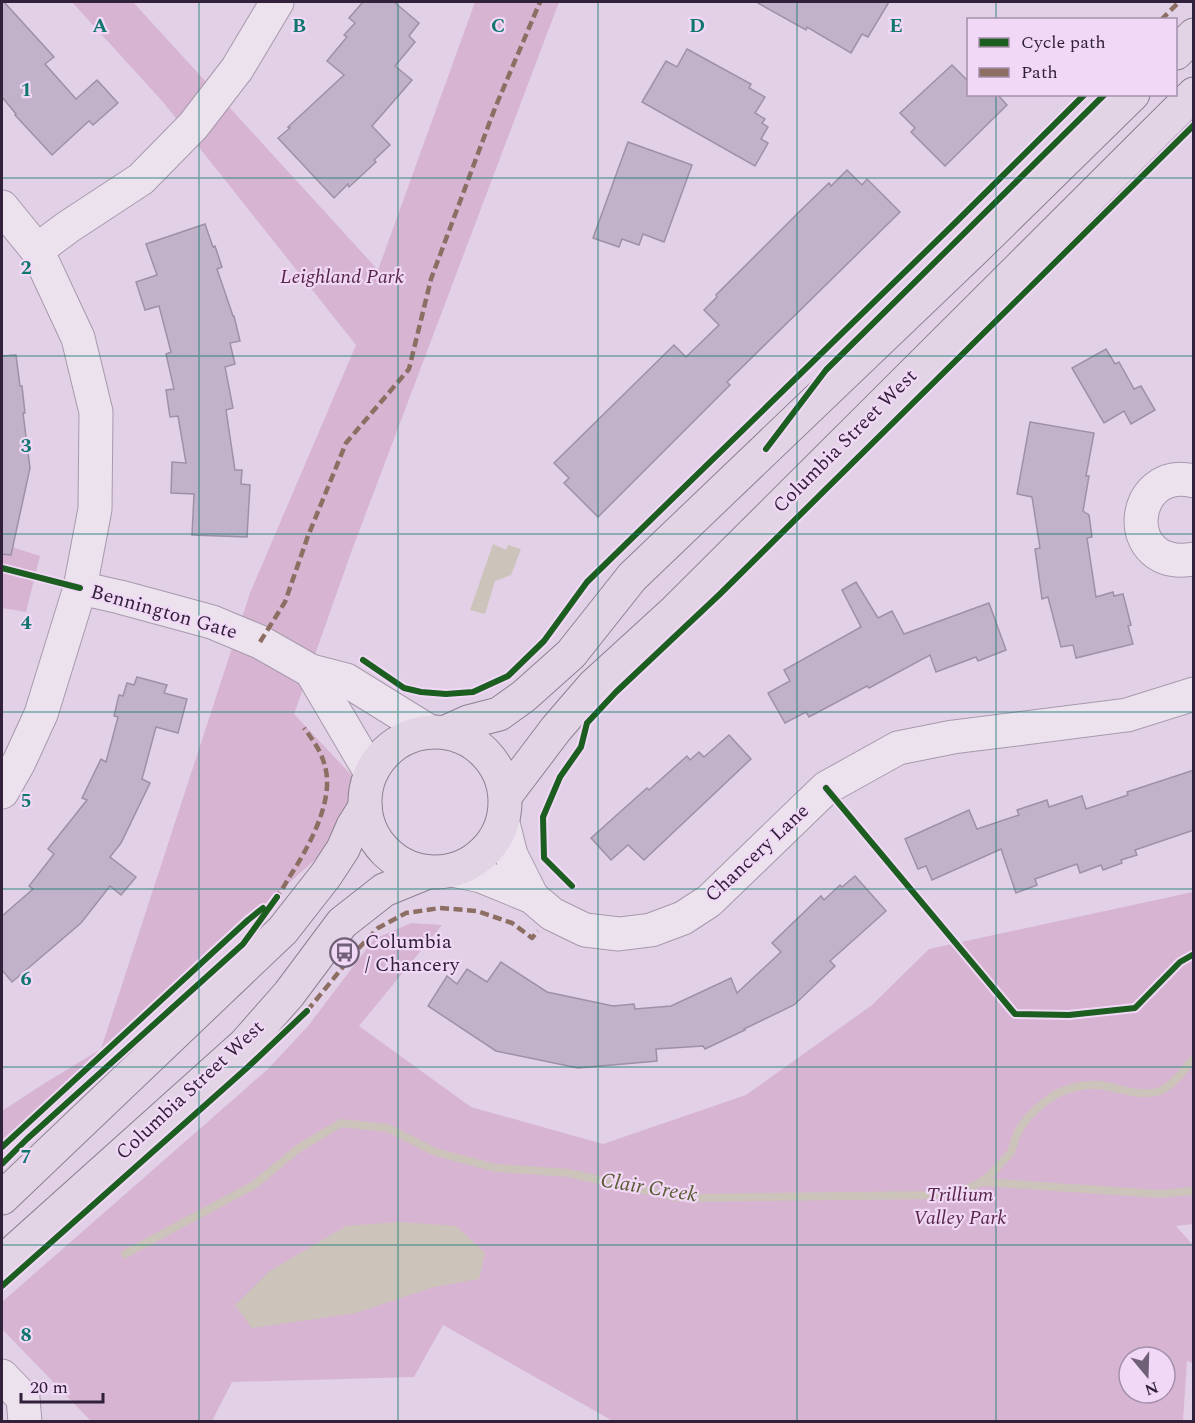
<svg xmlns="http://www.w3.org/2000/svg" width="1195" height="1423" font-family="Spectral,serif">
<style>
.green{fill:#d6b4d2;fill-rule:evenodd}
.water{fill:#ccc4bb}
.lines{fill:none;stroke-linecap:round;stroke-linejoin:round}
.stream{stroke:#ccc4bb;stroke-width:8}
.building{fill:#c1b2ca;stroke:#9e90a7;stroke-width:1.5}
.minor-casing{stroke:#a799ac;stroke-width:35}
.major-casing{stroke:#8c8091;stroke-width:35}
.minor{stroke:#ece2ee;stroke-width:33}
.major{stroke:#e2d4e5;stroke-width:33}
.quiet{stroke:#8d6e63;stroke-width:4.5;stroke-dasharray:9 4.5;stroke-linecap:butt}
.cycleway-casing{stroke:#f1d8f6;stroke-width:10}
.cycleway{stroke:#1b5e20;stroke-width:6}
.grid{fill:none;stroke:#0f766e;stroke-width:1.5;stroke-opacity:0.55}
.labels{text-anchor:middle;dominant-baseline:central;stroke-width:4.5;stroke-linejoin:round;paint-order:stroke}
.park-label{font-size:20px;font-style:italic;fill:#582746;stroke:#f1d8f6}
.street-label{font-size:20px;fill:#31213b;stroke:#f1d8f6}
.poi-label{font-size:20px;fill:#31213b;stroke:#f1d8f6;text-anchor:start}
.water-label{font-size:21px;font-style:italic;fill:#595b30;stroke:#f1d8f6}
.grid-label{font-size:20px;text-anchor:middle;font-weight:bold;fill:#0f766e;stroke:#f1d8f6;stroke-width:4.5;stroke-linejoin:round;paint-order:stroke}
</style>
<rect width="100%" height="100%" fill="#e2d1e6"/>
<g class="green">
<path d="M 72,2 L 133,2 L 378,270 L 475,2 L 559,2 L 352,550 L 294,714 L 359,783 L 352,827 L 101,1049 L 2,1144 L 2,1111 L 45,1083 L 101,1049 L 250,593 L 356,345 L 163,102 Z"/>
<path d="M 2,544 L 40,556 L 26,612 L 2,608 Z"/>
<path d="M 1193,892 L 1193,1224 L 1176,1226 L 1194,1246 L 1193,1363 L 1187,1361 L 1183,1421 L 613,1421 L 443,1325 L 414,1377 L 232,1382 L 212,1421 L 91,1421 L 2,1329 L 2,1302 L 268,1069 L 308,1026 L 374,939 L 411,923 L 442,925 L 359,1026 L 471,1107 L 603,1144 L 746,1095 L 872,1005 L 929,949 ZM 1129,1357 L 1165,1357 L 1165,1393 L 1129,1393 Z"/>
</g>
<g class="water">
<path d="M 493,544 L 506,550 L 508,545 L 521,549 L 511,575 L 495,581 L 485,614 L 470,610 Z"/>
<path d="M 399,1222 L 456,1226 L 485,1253 L 479,1279 L 434,1287 L 356,1313 L 252,1328 L 235,1305 L 270,1271 L 346,1226 Z"/>
</g>
<g class="lines">
<g class="stream">
<path d="M 983,1182 L 1160,1194 L 1194,1191"/>
<path d="M 125,1254 L 254,1185 L 299,1148 L 341,1123 L 388,1128 L 435,1152 L 496,1168 L 568,1173 L 681,1198 L 935,1195 C 966,1190 981,1188 1002,1162 C 1005,1159 1009,1155 1011,1152 C 1014,1146 1014,1140 1017,1134 C 1024,1119 1040,1104 1055,1095 C 1067,1088 1084,1084 1099,1085 C 1117,1087 1144,1099 1162,1090 C 1175,1083 1185,1069 1194,1058"/>
</g>
</g>
<g class="building">
<path d="M 2,2 L 4,2 L 54,57 L 45,64 L 76,99 L 97,80 L 118,103 L 93,125 L 89,121 L 52,155 L 15,115 L 16,114 L 2,97 Z"/>
<path d="M 363,2 L 394,2 L 419,23 L 409,36 L 415,42 L 395,66 L 412,80 L 372,126 L 390,145 L 374,160 L 376,162 L 349,187 L 348,184 L 334,198 L 278,138 L 290,128 L 288,127 L 344,75 L 327,61 L 347,37 L 344,35 L 355,23 L 349,18 Z"/>
<path d="M 756,2 L 889,2 L 868,37 L 862,34 L 851,53 L 807,27 L 806,30 Z"/>
<path d="M 687,49 L 751,84 L 749,88 L 765,97 L 755,113 L 765,119 L 762,123 L 768,127 L 761,139 L 768,143 L 755,166 L 642,102 L 666,61 L 677,67 Z"/>
<path d="M 952,65 L 969,82 L 969,94 L 997,94 L 1007,105 L 945,166 L 911,132 L 915,128 L 900,113 Z"/>
<path d="M 628,142 L 692,165 L 664,242 L 643,234 L 639,245 L 622,239 L 619,247 L 593,238 Z"/>
<path d="M 847,170 L 862,185 L 867,179 L 900,212 L 727,382 L 730,385 L 598,517 L 564,483 L 569,478 L 554,463 L 674,345 L 686,357 L 719,325 L 704,310 L 717,297 L 716,295 L 800,211 L 829,183 L 831,186 Z"/>
<path d="M 205,224 L 213,247 L 215,246 L 222,267 L 217,269 L 233,316 L 234,316 L 240,341 L 230,343 L 235,364 L 225,367 L 233,408 L 226,410 L 235,470 L 242,470 L 241,484 L 250,485 L 247,537 L 192,535 L 194,494 L 171,493 L 172,462 L 186,463 L 178,416 L 170,417 L 166,390 L 174,389 L 166,354 L 171,352 L 159,306 L 145,310 L 136,282 L 157,275 L 146,244 Z"/>
<path d="M 1106,349 L 1115,364 L 1119,362 L 1134,389 L 1141,386 L 1155,410 L 1131,424 L 1124,411 L 1104,423 L 1072,368 Z"/>
<path d="M 16,355 L 20,386 L 22,386 L 25,413 L 23,413 L 30,468 L 11,555 L 2,554 L 2,356 Z"/>
<path d="M 1030,422 L 1094,433 L 1086,476 L 1089,476 L 1083,511 L 1089,515 L 1092,537 L 1087,538 L 1096,597 L 1113,592 L 1114,596 L 1123,594 L 1131,625 L 1128,626 L 1133,644 L 1076,658 L 1073,645 L 1061,647 L 1048,597 L 1042,599 L 1035,549 L 1040,548 L 1032,497 L 1017,494 Z"/>
<path d="M 856,582 L 878,618 L 892,611 L 904,634 L 989,603 L 1006,650 L 978,661 L 976,657 L 936,672 L 930,655 L 869,688 L 867,686 L 809,717 L 806,712 L 785,723 L 768,693 L 790,681 L 784,670 L 861,627 L 842,590 Z"/>
<path d="M 137,677 L 167,685 L 164,693 L 187,699 L 178,733 L 156,727 L 142,779 L 150,783 L 121,843 L 110,857 L 136,877 L 121,895 L 110,886 L 81,923 L 12,982 L 2,970 L 2,916 L 33,889 L 29,886 L 54,854 L 48,849 L 87,800 L 82,798 L 101,759 L 106,762 L 118,717 L 114,716 L 119,695 L 123,696 L 127,683 L 134,685 Z"/>
<path d="M 729,735 L 751,759 L 644,860 L 628,845 L 611,860 L 591,838 L 647,788 L 649,790 L 687,756 L 690,760 L 699,752 L 704,757 Z"/>
<path d="M 1194,770 L 1194,830 L 1135,850 L 1137,855 L 1121,860 L 1122,863 L 1103,870 L 1101,865 L 1080,873 L 1077,864 L 1035,879 L 1037,885 L 1016,893 L 1001,849 L 932,880 L 926,866 L 918,869 L 905,839 L 969,810 L 977,829 L 1019,815 L 1017,810 L 1047,800 L 1049,807 L 1082,796 L 1086,809 L 1128,795 L 1127,792 Z"/>
<path d="M 855,876 L 886,911 L 830,961 L 835,966 L 794,1005 L 744,1029 L 745,1030 L 705,1049 L 703,1046 L 656,1049 L 657,1061 L 578,1068 L 496,1051 L 428,1006 L 447,976 L 457,984 L 467,969 L 487,982 L 501,962 L 547,992 L 613,1006 L 634,1004 L 635,1009 L 671,1006 L 731,978 L 737,993 L 781,952 L 772,943 L 821,896 L 824,900 L 840,885 L 842,887 Z"/>
</g>
<g class="lines">
<defs>
<g id="minor">
<path d="M 2,207 L 37,250 L 78,338 L 96,412 L 95,509 L 80,588 L 41,714 L 19,762 L 2,792"/>
<path d="M 37,250 L 68,227 L 141,179 L 193,126 L 237,69 L 277,2"/>
<path d="M 1194,481 C 1128,465 1119,572 1194,559"/>
<path d="M 80,588 L 120,597 L 212,622 L 260,642 L 311,671 L 346,680 L 430,732"/>
<path d="M 311,671 L 371,773"/>
<path d="M 503,823 L 511,855 L 532,897"/>
<path d="M 453,870 L 481,876 L 532,897 L 552,914 L 585,930 L 619,934 L 651,930 L 683,918 L 709,901 L 826,788 L 898,748 L 953,737 L 1127,715 L 1194,694"/>
<path d="M 2,1376 L 23,1398 L 25,1422"/>
</g>
<g id="major">
<path d="M 1176,53 L 1194,35"/>
<circle cx="435" cy="802" r="70"/>
<path d="M 446,732 L 468,722 L 499,714 L 524,696 L 571,654 L 632,577 L 978,246 L 1133,94"/>
<path d="M 506,795 L 556,729 L 593,686 L 674,612 L 1194,94"/>
<path d="M 2,1198 L 283,930 L 326,875 L 343,849 L 353,826 L 365,807"/>
<path d="M 2,1262 L 245,1044 L 289,994 L 342,923 L 384,890 L 428,872"/>
</g>
</defs>
<use href="#minor" class="minor-casing"/>
<use href="#major" class="major-casing"/>
<use href="#minor" class="minor"/>
<use href="#major" class="major"/>
<g class="quiet">
<path d="M 1161,20 L 1179,2"/>
<path d="M 260,642 L 285,602 L 308,536 L 346,443 L 409,369 L 431,279 L 495,108 L 540,2"/>
<path d="M 274,899 C 281,893 285,884 290,876 C 307,850 329,810 327,778 C 325,757 316,744 304,728"/>
<path d="M 307,1011 L 356,951 L 378,928 L 406,913 L 440,908 L 477,911 L 512,923 L 532,938 L 538,931"/>
</g>
<defs>
<g id="cycleway">
<path d="M 766,449 L 826,370 L 1105,94"/>
<path d="M 2,568 L 80,588"/>
<path d="M 363,660 L 404,688 L 421,692 L 446,694 L 473,692 L 508,676 L 544,641 L 587,582 L 955,223 L 1085,94"/>
<path d="M 826,788 L 1015,1014 L 1069,1015 L 1135,1008 L 1180,962 L 1194,954"/>
<path d="M 572,886 L 544,858 L 543,817 L 560,777 L 581,747 L 587,723 L 616,692 L 720,594 L 1194,125"/>
<path d="M 2,1147 L 248,920 L 263,908"/>
<path d="M 2,1164 L 27,1139 L 243,944 L 277,897"/>
<path d="M 2,1286 L 248,1067 L 307,1011"/>
</g>
</defs>
<use href="#cycleway" class="cycleway-casing"/>
<use href="#cycleway" class="cycleway"/>
</g>
<path class="grid" d="M 199,2 L 199,1422M 398,2 L 398,1422M 598,2 L 598,1422M 797,2 L 797,1422M 996,2 L 996,20M 996,94 L 996,1422M 2,178 L 1194,178M 2,356 L 1194,356M 2,534 L 1194,534M 2,712 L 1194,712M 2,889 L 1194,889M 2,1067 L 1194,1067M 2,1245 L 1194,1245"/>
<defs>
<symbol id="bus-ring" viewBox="-11 -11 22 22"><circle r="9.5" fill="#f1d8f6" stroke="#6f5f77" stroke-width="1.5"/><path d="M-5-6H5V4H4V6H2V4H-2V6H-4V4H-5ZM-3.5-4V0h7V-4ZM-3.5 1.2v1.5H-2V1.2ZM2 1.2v1.5H3.5V1.2Z" fill="#6f5f77"/></symbol>
</defs>
<g fill-rule="evenodd">
<use href="#bus-ring" x="328" y="936" width="33" height="33"/>
</g>
<g class="labels">
<g class="park-label">
<text x="342" y="277">Leighland Park</text>
<text x="960" y="1195">Trillium<tspan x="960" dy="23">Valley Park</tspan></text>
</g>
<g class="street-label">
<text transform="translate(845 441) rotate(-45)">Columbia Street West</text>
<text transform="translate(164 612) rotate(16)">Bennington Gate</text>
<text transform="translate(757 853) rotate(-43)">Chancery Lane</text>
<text transform="translate(190 1090) rotate(-43)">Columbia Street West</text>
</g>
<g class="poi-label">
<text x="365" y="942">Columbia<tspan x="365" dy="23">/ Chancery</tspan></text>
</g>
<g class="water-label">
<text transform="translate(649 1188) rotate(9)">Clair Creek</text>
</g>
</g>
<g class="grid-label">
<text x="100" y="32">A</text>
<text x="299" y="32">B</text>
<text x="498" y="32">C</text>
<text x="697" y="32">D</text>
<text x="896" y="32">E</text>
<text x="26" y="96">1</text>
<text x="26" y="274">2</text>
<text x="26" y="452">3</text>
<text x="26" y="629">4</text>
<text x="26" y="807">5</text>
<text x="26" y="985">6</text>
<text x="26" y="1163">7</text>
<text x="26" y="1341">8</text>
</g>
<rect width="1195" height="1423" fill="none" stroke="#31213b" stroke-width="6"/>
<rect x="967" y="18" width="210" height="78" fill="#f1d8f6" stroke="#a48fab" stroke-width="1.5"/>
<rect x="979" y="38" width="30" height="9" fill="#1b5e20" stroke="#a48fab" stroke-width="1.5"/>
<text x="1021" y="48" font-size="18" fill="#31213b">Cycle path</text>
<rect x="979" y="68" width="30" height="9" fill="#8d6e63" stroke="#a48fab" stroke-width="1.5"/>
<text x="1021" y="78" font-size="18" fill="#31213b">Path</text>
<g transform="translate(1147 1375) rotate(161)"><circle r="28" fill="#f1d8f6" stroke="#a48fab" stroke-width="1.5"/>
<path d="M0-4.5L10 22L0 15L-10 22Z" fill="#6f5f77"/>
<text y="-9" font-size="16" font-weight="bold" text-anchor="middle" fill="#31213b">N</text>
</g>
<path d="M21 1393v9h82v-9" fill="none" stroke="#31213b" stroke-width="3"/>
<text x="30" y="1393" font-size="18" fill="#31213b" stroke="#f1d8f6" stroke-width="4.5" paint-order="stroke">20 m</text>
</svg>
